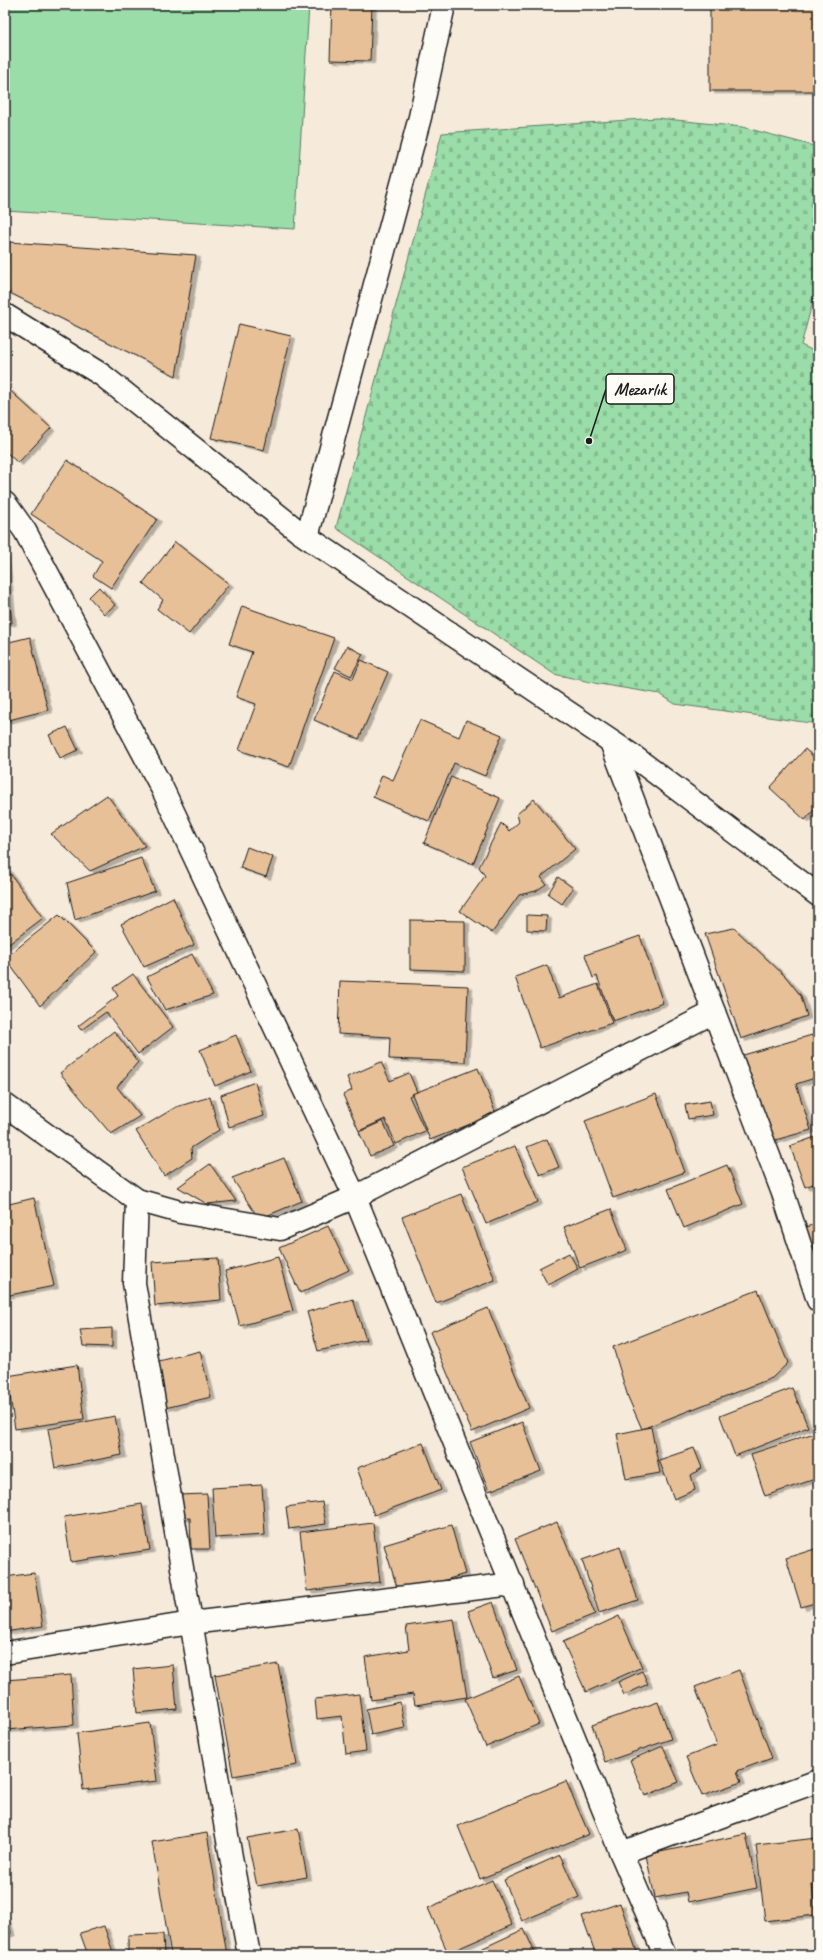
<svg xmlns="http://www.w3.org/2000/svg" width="823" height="1960" font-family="Caveat,sans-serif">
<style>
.cemetery{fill:url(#cemetery-stones);stroke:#5b7c62}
.pitch{fill:#9adda9;stroke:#5b7c62}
.building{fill:#e7c097;stroke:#1c1c1c;filter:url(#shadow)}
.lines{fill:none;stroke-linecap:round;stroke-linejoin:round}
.minor-casing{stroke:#1c1c1c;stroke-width:25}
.minor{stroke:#fdfcf7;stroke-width:22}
.leader{fill:none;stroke:#1c1c1c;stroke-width:1.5}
.callout-dot{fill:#1c1c1c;stroke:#fdfcf7;stroke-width:1.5}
.callout{fill:#fdfcf7;stroke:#1c1c1c;stroke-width:1.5}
.callout-label{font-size:18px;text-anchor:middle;font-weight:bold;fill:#1c1c1c}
</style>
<defs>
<pattern id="cemetery-stones" width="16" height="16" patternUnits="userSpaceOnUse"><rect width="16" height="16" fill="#9adda9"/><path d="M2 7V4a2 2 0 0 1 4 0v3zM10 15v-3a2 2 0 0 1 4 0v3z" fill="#84bd91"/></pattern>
<filter id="shadow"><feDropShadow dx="4.5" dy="2.5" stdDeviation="0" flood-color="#0004"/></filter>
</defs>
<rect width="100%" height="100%" fill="#f6eada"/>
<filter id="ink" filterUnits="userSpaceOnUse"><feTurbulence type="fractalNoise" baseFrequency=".025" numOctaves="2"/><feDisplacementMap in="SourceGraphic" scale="8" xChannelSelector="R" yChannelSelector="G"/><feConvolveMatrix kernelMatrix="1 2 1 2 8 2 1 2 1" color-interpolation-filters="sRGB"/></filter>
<g filter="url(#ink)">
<path class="cemetery" d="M 657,118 L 742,127 L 818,147 L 818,282 L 801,345 L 818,353 L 818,724 L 675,704 L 660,694 L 599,684 L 554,674 L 336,528 L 442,133 Z"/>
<path class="pitch" d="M 5,5 L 309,5 L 295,229 L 5,211 Z"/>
<g class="building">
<path d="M 332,5 L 372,5 L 370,61 L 330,60 Z"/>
<rect x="710" y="5" width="108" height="86"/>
<path d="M 9,242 L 196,255 L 176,376 L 6,291 Z"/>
<path d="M 239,324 L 291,336 L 264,450 L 211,438 Z"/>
<path d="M 5,386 L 51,428 L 18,463 L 5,451 Z"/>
<path d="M 67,460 L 157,519 L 111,588 L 93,576 L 102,561 L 31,514 Z"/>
<path d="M 175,542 L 229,584 L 189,634 L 157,609 L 163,600 L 143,583 Z"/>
<path d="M 5,555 L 12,623 L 5,623 Z"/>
<path d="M 99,587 L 115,605 L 104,614 L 89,597 Z"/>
<path d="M 242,606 L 334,638 L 289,767 L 239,750 L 256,704 L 236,697 L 252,652 L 229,644 Z"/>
<path d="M 30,637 L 48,710 L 5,721 L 5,643 Z"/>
<path d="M 347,646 L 363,654 L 351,676 L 335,668 Z"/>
<path d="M 361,660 L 388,672 L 359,739 L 314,720 L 335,671 L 353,679 Z"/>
<path d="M 420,720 L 459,737 L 466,720 L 502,735 L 485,776 L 454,763 L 429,821 L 373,797 L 382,775 L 393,780 Z"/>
<path d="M 67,727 L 78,750 L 60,758 L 49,735 Z"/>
<path d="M 805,749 L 818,761 L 818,805 L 805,820 L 770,788 Z"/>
<path d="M 451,777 L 500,798 L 473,864 L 424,843 Z"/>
<path d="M 107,795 L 145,846 L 90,871 L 51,834 Z"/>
<path d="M 534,799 L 575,849 L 541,877 L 546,884 L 536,891 L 519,895 L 492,933 L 460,911 L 485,876 L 479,867 L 501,823 L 509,831 L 519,822 L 517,814 Z"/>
<path d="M 247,847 L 273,857 L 266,877 L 240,868 Z"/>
<path d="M 141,858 L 155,891 L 75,920 L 67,883 Z"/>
<path d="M 6,868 L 43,918 L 5,947 L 5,869 Z"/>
<path d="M 558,877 L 573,888 L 562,904 L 548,894 Z"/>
<path d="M 173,897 L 194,945 L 144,967 L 121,924 Z"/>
<path d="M 59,915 L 96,952 L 40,1006 L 5,958 Z"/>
<path d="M 527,915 L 547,916 L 546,931 L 527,930 Z"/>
<path d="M 410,920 L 465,921 L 465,971 L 410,969 Z"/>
<path d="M 734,928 L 786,977 L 801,996 L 807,1016 L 741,1039 L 705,934 Z"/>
<path d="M 640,936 L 663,1003 L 613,1021 L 597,976 L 593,978 L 585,955 Z"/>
<path d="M 192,954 L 213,995 L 165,1010 L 147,977 Z"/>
<path d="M 547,965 L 559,998 L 598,984 L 612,1023 L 540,1048 L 515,977 Z"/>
<path d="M 133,974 L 173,1027 L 138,1054 L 106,1012 L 81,1030 L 78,1026 L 118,996 L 113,988 Z"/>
<path d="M 340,981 L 468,986 L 465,1062 L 389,1059 L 390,1037 L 338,1034 Z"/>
<path d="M 114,1031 L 138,1062 L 117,1087 L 140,1116 L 111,1134 L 60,1073 Z"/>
<path d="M 236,1035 L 251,1071 L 215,1086 L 200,1050 Z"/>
<path d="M 812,1035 L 818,1049 L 818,1077 L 796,1084 L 811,1130 L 772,1141 L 740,1056 Z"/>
<path d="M 381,1062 L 390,1081 L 409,1073 L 417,1092 L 409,1096 L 425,1131 L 396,1144 L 385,1119 L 359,1131 L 343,1095 L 352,1090 L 347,1077 Z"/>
<path d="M 478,1068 L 496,1114 L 430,1140 L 412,1094 Z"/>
<path d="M 255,1082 L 264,1116 L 229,1127 L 221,1095 Z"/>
<path d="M 656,1094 L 685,1172 L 613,1198 L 585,1121 Z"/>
<path d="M 210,1097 L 219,1130 L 191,1148 L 192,1158 L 164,1176 L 136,1131 L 176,1107 Z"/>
<path d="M 710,1101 L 713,1115 L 688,1119 L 685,1105 Z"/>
<path d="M 383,1121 L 394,1146 L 370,1156 L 359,1132 Z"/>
<path d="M 818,1136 L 818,1182 L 805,1187 L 790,1146 Z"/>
<path d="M 547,1139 L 559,1167 L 540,1175 L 527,1147 Z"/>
<path d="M 515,1146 L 538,1202 L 486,1224 L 462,1167 Z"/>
<path d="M 284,1158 L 302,1201 L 259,1219 L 232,1178 Z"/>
<path d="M 210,1164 L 236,1201 L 207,1204 L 178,1187 Z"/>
<path d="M 727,1165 L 743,1204 L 684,1228 L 668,1189 Z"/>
<path d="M 461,1194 L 495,1280 L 436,1303 L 402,1217 Z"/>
<path d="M 34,1198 L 54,1286 L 5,1296 L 5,1205 Z"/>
<path d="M 611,1209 L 627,1250 L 580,1268 L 564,1227 Z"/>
<path d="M 818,1223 L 818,1261 L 817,1262 L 806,1227 Z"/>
<path d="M 328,1226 L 349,1270 L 300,1293 L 279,1248 Z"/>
<path d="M 569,1253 L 578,1269 L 548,1285 L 539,1268 Z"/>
<path d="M 278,1257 L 293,1311 L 240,1326 L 225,1271 Z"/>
<path d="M 218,1258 L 221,1300 L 155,1306 L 152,1262 Z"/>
<path d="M 758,1290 L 788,1363 L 772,1378 L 642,1429 L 628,1397 L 613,1347 Z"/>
<path d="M 353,1299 L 366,1340 L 318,1351 L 307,1312 Z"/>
<path d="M 488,1308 L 529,1408 L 472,1432 L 430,1332 Z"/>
<path d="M 112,1328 L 112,1347 L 83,1346 L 80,1330 Z"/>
<path d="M 200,1351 L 211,1397 L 165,1408 L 155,1362 Z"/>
<path d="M 77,1365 L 84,1419 L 15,1429 L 7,1376 Z"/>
<path d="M 792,1388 L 808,1427 L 735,1456 L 720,1416 Z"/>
<path d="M 115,1416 L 122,1455 L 55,1468 L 48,1429 Z"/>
<path d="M 522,1422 L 541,1471 L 489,1491 L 470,1442 Z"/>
<path d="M 651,1427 L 660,1473 L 626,1479 L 617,1434 Z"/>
<path d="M 817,1432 L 818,1478 L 765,1496 L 751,1454 Z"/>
<path d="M 423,1443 L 441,1490 L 374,1515 L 357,1468 Z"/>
<path d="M 694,1448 L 702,1468 L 691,1475 L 695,1490 L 674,1499 L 659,1460 Z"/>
<path d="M 262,1485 L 265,1535 L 215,1538 L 212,1488 Z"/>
<path d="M 207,1494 L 210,1549 L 191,1549 L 190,1518 L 178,1519 L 177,1495 Z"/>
<path d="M 322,1502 L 326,1524 L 289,1529 L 286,1507 Z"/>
<path d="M 142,1504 L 150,1550 L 71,1562 L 64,1517 Z"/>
<path d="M 557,1522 L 595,1614 L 552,1631 L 515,1539 Z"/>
<path d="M 373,1523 L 380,1582 L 307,1591 L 300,1532 Z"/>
<path d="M 451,1525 L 465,1574 L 399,1594 L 384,1545 Z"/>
<path d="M 620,1547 L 638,1600 L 599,1613 L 582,1560 Z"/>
<path d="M 818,1548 L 818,1602 L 801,1607 L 786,1558 Z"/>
<path d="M 34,1573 L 43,1626 L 5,1632 L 5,1577 Z"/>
<path d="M 493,1602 L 517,1670 L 493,1678 L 468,1611 Z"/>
<path d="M 619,1616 L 642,1667 L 586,1692 L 563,1642 Z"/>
<path d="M 454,1619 L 467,1697 L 415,1705 L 413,1694 L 371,1700 L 365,1657 L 409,1650 L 406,1626 Z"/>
<path d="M 278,1664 L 297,1765 L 233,1776 L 215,1675 Z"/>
<path d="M 173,1665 L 177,1709 L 137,1713 L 133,1669 Z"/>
<path d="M 739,1670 L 772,1758 L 737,1771 L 741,1782 L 702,1796 L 686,1757 L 717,1745 L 695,1687 Z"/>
<path d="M 642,1671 L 648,1684 L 624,1695 L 618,1682 Z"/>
<path d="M 71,1675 L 74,1725 L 5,1730 L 5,1680 Z"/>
<path d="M 519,1676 L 539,1724 L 486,1747 L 465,1699 Z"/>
<path d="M 359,1694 L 366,1751 L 346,1754 L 342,1716 L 317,1719 L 315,1699 Z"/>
<path d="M 400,1702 L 405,1728 L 371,1735 L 366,1709 Z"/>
<path d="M 658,1702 L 671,1739 L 605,1762 L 592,1725 Z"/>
<path d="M 150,1723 L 157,1781 L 83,1790 L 77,1733 Z"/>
<path d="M 663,1746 L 679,1782 L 645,1796 L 630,1760 Z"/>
<path d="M 566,1781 L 589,1834 L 480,1879 L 458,1826 Z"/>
<path d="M 298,1829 L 307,1877 L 257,1886 L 247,1838 Z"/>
<path d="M 207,1833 L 227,1955 L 171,1955 L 152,1842 Z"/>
<path d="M 746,1834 L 757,1888 L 688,1902 L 686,1892 L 655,1898 L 646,1855 Z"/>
<path d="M 817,1838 L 818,1884 L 812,1885 L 815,1915 L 765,1921 L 756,1845 Z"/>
<path d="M 560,1855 L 579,1897 L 522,1921 L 504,1880 Z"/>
<path d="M 492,1880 L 512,1925 L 448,1953 L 428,1908 Z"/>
<path d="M 620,1903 L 638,1955 L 596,1955 L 582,1916 Z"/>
<path d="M 5,1916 L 11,1933 L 5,1935 Z"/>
<path d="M 104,1926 L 114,1955 L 88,1955 L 80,1933 Z"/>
<path d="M 524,1929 L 536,1955 L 484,1955 L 481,1949 Z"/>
<path d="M 163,1934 L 164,1955 L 128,1955 L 128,1935 Z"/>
</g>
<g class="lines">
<defs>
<g id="minor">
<path d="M 5,315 L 102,375 L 298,531 L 633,756 L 818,895"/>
<path d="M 5,503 L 25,531 L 162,788 L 355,1197 L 621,1853 L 665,1955"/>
<path d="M 307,537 L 420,117 L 444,5"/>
<path d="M 611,742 L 783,1193 L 818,1300"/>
<path d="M 5,1105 L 137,1200 L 180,1212 L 280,1229 L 355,1197 L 714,1012"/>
<path d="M 137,1200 L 134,1283 L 227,1835 L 249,1955"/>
<path d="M 5,1653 L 191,1623 L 513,1584"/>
<path d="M 621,1853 L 818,1781"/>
</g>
</defs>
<use href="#minor" class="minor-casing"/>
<use href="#minor" class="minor"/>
</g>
</g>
<path class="leader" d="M589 441L606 389"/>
<circle class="callout-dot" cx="589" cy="441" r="4"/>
<rect class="callout" x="606" y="374" width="68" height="30" rx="4"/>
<g class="callout-label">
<text x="640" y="395">Mezarlık</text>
</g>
<rect width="823" height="1960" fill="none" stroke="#fdfcf7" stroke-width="20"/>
<rect x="10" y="10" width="803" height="1940" fill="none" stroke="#1c1c1c" stroke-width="1.5" filter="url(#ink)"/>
</svg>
